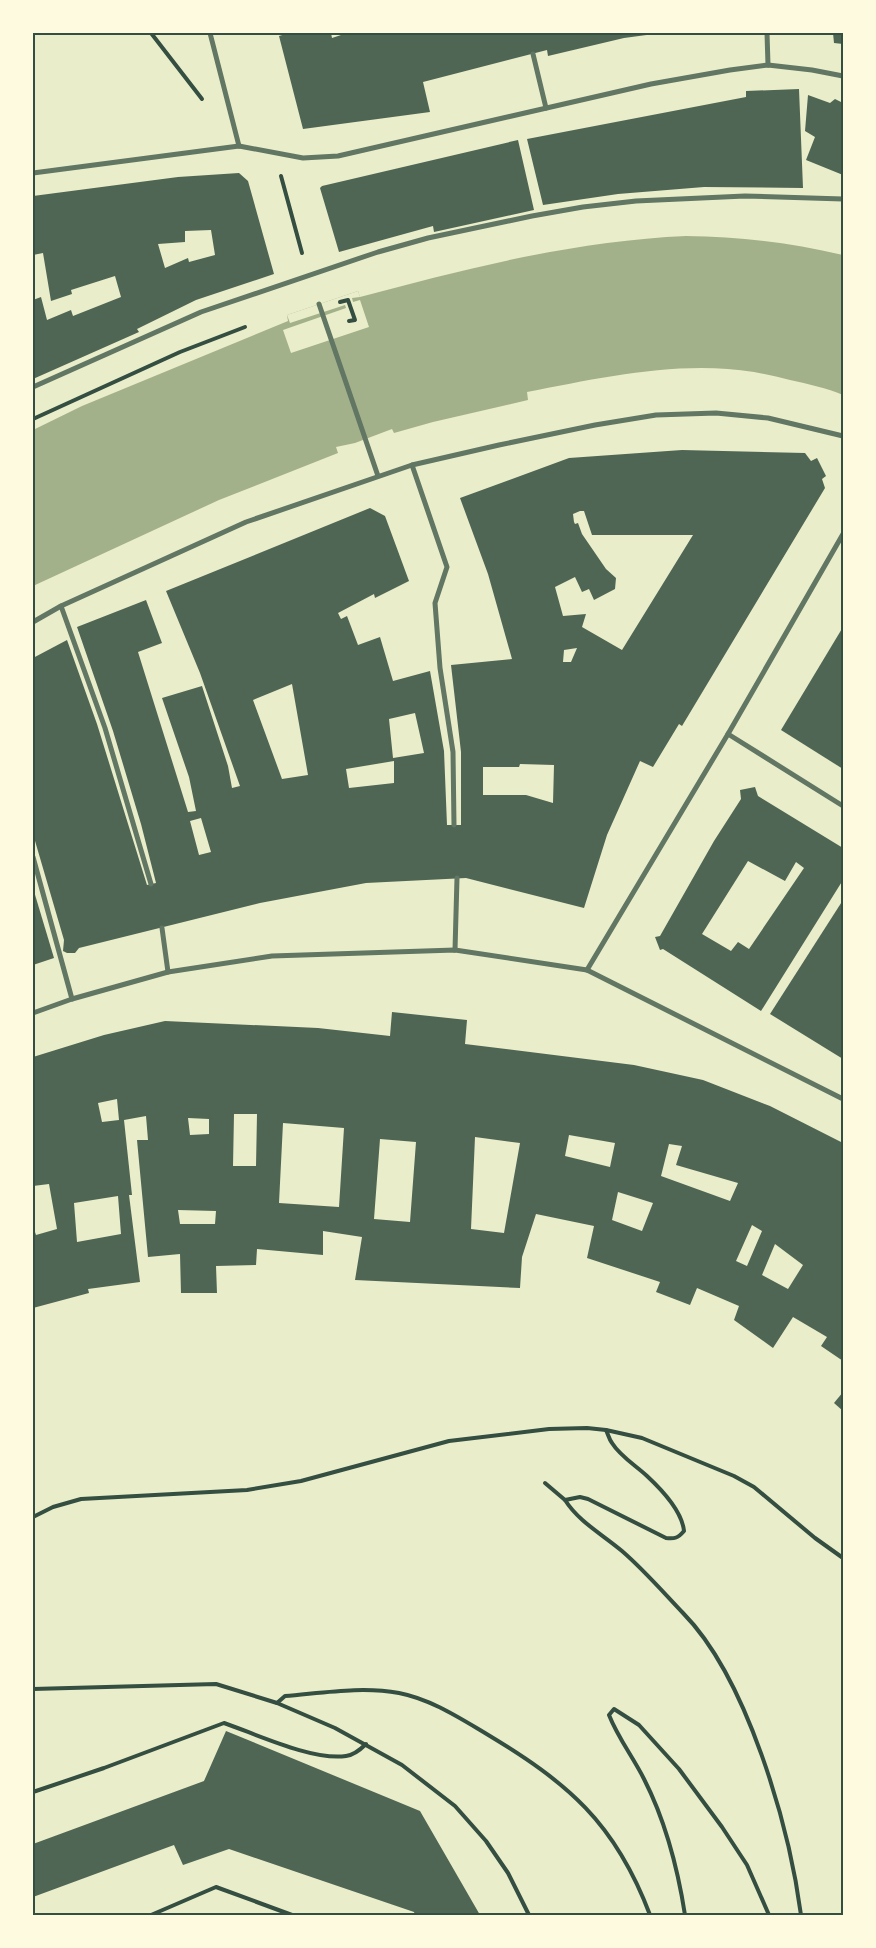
<svg xmlns="http://www.w3.org/2000/svg" width="876" height="1948" font-family="'DM Sans',sans-serif">
<style>
.water{fill:#a3b18a}
.pier{fill:#e9edc9}
.building{fill:#4f6655;fill-rule:evenodd}
.lines{fill:none;stroke-linecap:round;stroke-linejoin:round}
.path{stroke:#344e41;stroke-width:4}
.pedestrian{stroke:#617663;stroke-width:5}
.neatline{fill:none;stroke:#344e41;stroke-width:2}
</style>
<rect width="100%" height="100%" fill="#e9edc9"/>
<path class="water" d="M 686,236 C 741,237 789,242 843,255 L 843,395 C 827,388 808,384 790,380 C 778,377 766,374 754,372 C 678,360 601,378 527,392 L 528,400 L 433,422 L 394,433 L 392,429 L 355,443 L 336,447 L 338,453 L 219,500 L 33,586 L 33,430 L 82,406 L 288,321 L 287,315 L 358,291 L 360,297 C 467,268 575,241 686,236 Z"/>
<path class="pier" d="M 358,291 L 360,297 L 352,298 L 353,302 L 360,300 L 369,327 L 291,353 L 283,330 L 346,308 L 345,305 L 290,323 L 287,315 Z"/>
<g class="building">
<path d="M 289,33 L 331,33 L 332,38 L 347,33 L 654,34 L 624,38 L 548,56 L 547,50 L 423,82 L 430,112 L 303,129 L 279,36 Z"/>
<path d="M 833,33 L 843,33 L 843,44 L 834,43 Z"/>
<path d="M 799,89 L 803,188 L 704,187 L 618,194 L 543,205 L 527,139 L 746,97 L 746,91 Z"/>
<path d="M 808,95 L 830,103 L 835,99 L 843,103 L 843,175 L 806,160 L 815,137 L 805,131 Z"/>
<path d="M 518,140 L 534,210 L 434,232 L 433,226 L 339,252 L 320,188 L 322,186 Z"/>
<path d="M 239,173 L 248,181 L 274,274 L 196,300 L 137,329 L 139,332 L 33,379 L 33,300 L 41,297 L 47,320 L 71,310 L 73,316 L 121,297 L 115,276 L 71,290 L 72,294 L 51,301 L 43,253 L 33,255 L 33,196 L 178,177 ZM 211,230 L 215,255 L 189,262 L 188,258 L 165,268 L 158,244 L 185,242 L 185,231 Z"/>
<path d="M 682,450 L 805,453 L 811,461 L 817,458 L 826,476 L 822,479 L 825,488 L 682,726 L 679,724 L 653,767 L 640,761 L 607,835 L 584,908 L 466,878 L 366,883 L 260,903 L 79,948 L 75,953 L 67,953 L 63,951 L 64,940 L 33,834 L 33,658 L 67,640 L 97,724 L 147,885 L 156,883 L 141,824 L 113,731 L 77,627 L 146,600 L 162,643 L 138,652 L 188,812 L 196,811 L 189,777 L 162,698 L 202,686 L 228,766 L 232,788 L 240,786 L 200,673 L 166,591 L 370,508 L 385,516 L 409,581 L 375,598 L 374,594 L 338,613 L 341,619 L 347,616 L 358,645 L 380,637 L 393,681 L 430,671 L 444,751 L 447,825 L 461,825 L 461,752 L 451,665 L 512,659 L 488,574 L 460,498 L 569,458 ZM 580,511 L 584,511 L 592,535 L 693,535 L 622,650 L 582,627 L 586,614 L 563,616 L 555,587 L 575,577 L 582,592 L 589,589 L 594,600 L 615,589 L 616,578 L 606,569 L 582,534 L 578,523 L 575,524 L 574,522 L 573,514 ZM 577,648 L 571,662 L 563,662 L 564,650 ZM 292,684 L 308,775 L 282,779 L 253,700 ZM 415,713 L 424,753 L 393,758 L 389,719 ZM 394,761 L 394,783 L 349,788 L 346,769 ZM 520,764 L 554,765 L 553,803 L 526,795 L 483,795 L 483,767 L 519,767 ZM 201,818 L 211,852 L 199,855 L 190,821 Z"/>
<path d="M 843,627 L 843,769 L 781,730 Z"/>
<path d="M 755,787 L 758,796 L 843,848 L 843,880 L 761,1011 L 663,949 L 660,950 L 655,937 L 660,936 L 714,841 L 741,799 L 740,790 ZM 748,861 L 785,881 L 796,862 L 804,868 L 749,949 L 738,942 L 731,951 L 702,934 Z"/>
<path d="M 33,888 L 54,958 L 33,965 Z"/>
<path d="M 843,900 L 843,1059 L 770,1014 Z"/>
<path d="M 392,1012 L 467,1020 L 465,1044 L 634,1065 L 703,1080 L 770,1106 L 843,1143 L 843,1361 L 821,1346 L 827,1337 L 793,1317 L 773,1348 L 734,1320 L 739,1306 L 697,1288 L 690,1305 L 656,1292 L 660,1282 L 587,1258 L 594,1226 L 536,1214 L 522,1257 L 520,1288 L 355,1280 L 362,1237 L 323,1231 L 323,1255 L 257,1249 L 256,1265 L 216,1266 L 217,1293 L 181,1293 L 180,1254 L 148,1257 L 137,1140 L 148,1140 L 146,1116 L 124,1120 L 132,1195 L 129,1195 L 140,1282 L 88,1289 L 89,1293 L 33,1308 L 33,1226 L 36,1235 L 57,1229 L 49,1184 L 33,1186 L 33,1057 L 104,1035 L 165,1021 L 318,1028 L 390,1036 ZM 117,1099 L 119,1120 L 102,1122 L 98,1103 ZM 234,1114 L 257,1114 L 256,1166 L 233,1166 ZM 188,1118 L 209,1119 L 209,1134 L 190,1135 ZM 283,1123 L 344,1128 L 339,1207 L 279,1203 ZM 569,1135 L 615,1143 L 610,1167 L 565,1156 ZM 475,1137 L 520,1143 L 504,1233 L 471,1229 ZM 380,1139 L 416,1142 L 410,1222 L 374,1219 ZM 669,1144 L 682,1146 L 676,1165 L 738,1183 L 730,1201 L 661,1176 ZM 618,1192 L 653,1203 L 642,1231 L 612,1220 ZM 118,1196 L 121,1234 L 77,1242 L 74,1203 ZM 178,1210 L 216,1211 L 215,1224 L 180,1224 ZM 752,1225 L 762,1231 L 747,1266 L 736,1261 ZM 775,1244 L 803,1265 L 788,1289 L 762,1275 Z"/>
<path d="M 843,1392 L 843,1411 L 834,1403 Z"/>
<path d="M 226,1731 L 420,1811 L 480,1915 L 415,1915 L 414,1912 L 229,1849 L 183,1865 L 174,1845 L 33,1897 L 33,1844 L 204,1781 Z"/>
</g>
<g class="lines">
<g class="path">
<path d="M 151,33 L 202,99"/>
<path d="M 281,176 L 302,253"/>
<path d="M 340,302 L 348,300 L 355,320 L 349,321"/>
<path d="M 843,393 L 843,392"/>
<path d="M 33,419 L 180,352 L 245,327"/>
<path d="M 606,1430 C 608,1434 609,1439 612,1443 C 620,1456 635,1465 647,1476 C 661,1489 682,1511 684,1531 C 678,1538 675,1539 666,1538 L 588,1499 L 580,1497 L 565,1500 C 579,1522 602,1534 622,1551 C 644,1570 663,1592 683,1613 C 747,1678 789,1825 801,1915"/>
<path d="M 545,1483 L 565,1500"/>
<path d="M 33,1517 L 53,1507 L 81,1499 L 247,1490 L 301,1481 L 449,1441 L 549,1429 L 587,1428 L 606,1430 L 642,1438 L 734,1476 L 754,1487 L 815,1538 L 843,1558"/>
<path d="M 33,1689 L 216,1684 L 277,1703 L 335,1728 L 402,1765 L 455,1806 L 486,1841 L 508,1873 L 529,1915"/>
<path d="M 277,1703 L 285,1696 C 322,1693 362,1686 399,1693 C 430,1699 458,1717 485,1733 C 568,1783 615,1822 650,1915"/>
<path d="M 33,1792 L 104,1768 L 224,1723 C 256,1734 313,1761 346,1756 C 354,1755 360,1750 366,1744"/>
<path d="M 151,1915 L 216,1887 L 292,1915"/>
<path d="M 685,1915 C 678,1870 665,1820 644,1779 C 633,1757 618,1738 609,1715 L 614,1709 L 639,1725 L 679,1769 L 722,1827 L 747,1865 L 769,1915"/>
</g>
<g class="pedestrian">
<path d="M 210,33 L 239,146"/>
<path d="M 767,33 L 768,65"/>
<path d="M 533,54 L 546,108"/>
<path d="M 33,173 L 239,146 L 303,158 L 338,156 L 651,84 L 730,70 L 768,65 L 812,70 L 843,76"/>
<path d="M 319,304 L 378,476"/>
<path d="M 33,387 L 201,312 L 378,252 L 428,238 L 532,216 L 583,207 L 636,201 L 745,196 L 843,199"/>
<path d="M 412,465 L 447,567 L 435,603 L 440,668 L 453,752 L 454,825"/>
<path d="M 61,606 L 105,728 L 151,884"/>
<path d="M 33,622 L 61,606 L 246,522 L 412,465 L 499,445 L 595,425 L 656,415 L 716,413 L 768,418 L 843,436"/>
<path d="M 728,734 L 843,806"/>
<path d="M 33,857 L 72,999"/>
<path d="M 162,928 L 168,972"/>
<path d="M 455,950 L 457,878"/>
<path d="M 587,970 L 728,734 L 843,534"/>
<path d="M 33,1013 L 72,999 L 168,972 L 272,956 L 455,950 L 587,970 L 843,1099"/>
</g>
</g>
<rect width="876" height="1948" fill="none" stroke="#fefae0" stroke-width="69"/>
<rect x="34" y="34" width="808" height="1880" class="neatline"/>
</svg>
